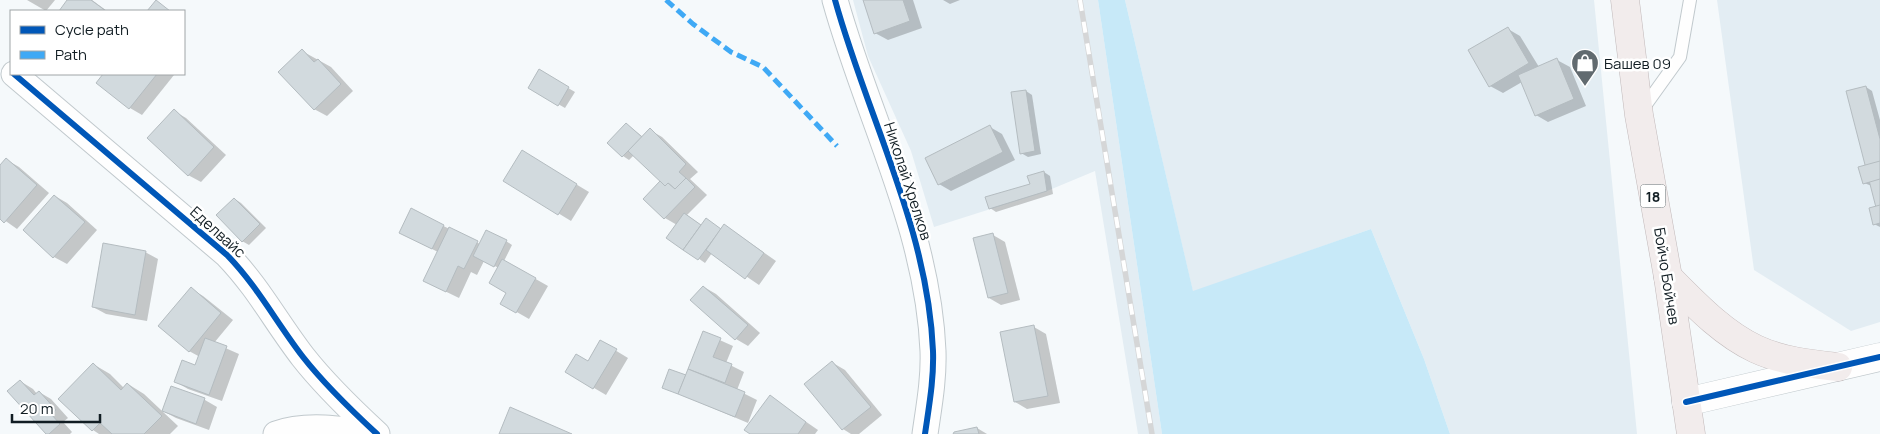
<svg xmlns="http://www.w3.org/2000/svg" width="1880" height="434" font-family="Manrope,sans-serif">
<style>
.built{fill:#e3edf3}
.green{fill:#c7e9f8}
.shadow{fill:#0003}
.building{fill:#d2dade;stroke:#b4bcc0}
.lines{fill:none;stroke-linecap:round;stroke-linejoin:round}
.service-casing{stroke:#c1c9cd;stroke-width:14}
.minor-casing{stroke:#c1c9cd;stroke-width:27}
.tertiary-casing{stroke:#c1c9cd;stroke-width:29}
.trunk-casing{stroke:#c0b8b9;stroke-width:29}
.service{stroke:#fefefe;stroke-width:12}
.minor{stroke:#fefefe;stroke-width:25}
.tertiary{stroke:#fefefe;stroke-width:28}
.trunk{stroke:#f2ecec;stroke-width:28}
.rail-casing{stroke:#d5d6d7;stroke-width:5.5}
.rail{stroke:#fff;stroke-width:4;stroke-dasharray:11;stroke-linecap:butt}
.quiet{stroke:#3fa9f5;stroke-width:5;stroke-dasharray:10 5;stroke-linecap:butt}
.cycleway-casing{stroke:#fff;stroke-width:9}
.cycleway{stroke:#0057b8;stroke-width:6}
.labels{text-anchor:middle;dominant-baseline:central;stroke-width:5;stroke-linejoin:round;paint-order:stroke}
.shield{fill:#fff;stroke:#586165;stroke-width:1}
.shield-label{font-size:14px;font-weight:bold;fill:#111d23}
.poi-label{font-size:15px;fill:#111d23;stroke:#fff;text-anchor:start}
.street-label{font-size:15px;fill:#111d23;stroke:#fff}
</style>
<rect width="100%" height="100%" fill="#f5f9fb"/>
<g class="built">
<path d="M 853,0 L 1098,0 L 1162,434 L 1138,434 L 1095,171 L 1047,191 L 934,227 L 911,151 L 868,56 Z"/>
<path d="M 1125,0 L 1594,0 L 1637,434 L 1450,434 L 1424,359 L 1371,229 L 1193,292 Z"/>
<path d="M 1717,0 L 1880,0 L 1880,322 L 1851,331 L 1754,270 Z"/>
</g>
<path class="green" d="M 1098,0 L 1125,0 L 1193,291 L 1371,229 L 1424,359 L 1450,434 L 1162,434 Z"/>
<g class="shadow">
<path d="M 27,0 L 55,0 L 46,11 Z"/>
<path d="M 69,0 L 92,0 L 107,11 L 61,11 Z"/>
<path d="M 864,0 L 913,0 L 922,28 L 888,40 L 875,33 Z"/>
<path d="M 943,0 L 960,0 L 950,4 Z"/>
<path d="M 1508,29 L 1520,36 L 1539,67 L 1557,60 L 1570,67 L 1586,106 L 1548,122 L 1536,115 L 1522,82 L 1503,93 L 1490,86 Z"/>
<path d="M 302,51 L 331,67 L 353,91 L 327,116 L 314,109 Z"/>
<path d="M 539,71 L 575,92 L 565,108 L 530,88 Z"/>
<path d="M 104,74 L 172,74 L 174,75 L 142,115 L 130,108 L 98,83 Z"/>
<path d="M 1866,87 L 1872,91 L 1880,120 L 1880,227 L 1874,224 L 1877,207 L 1872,186 L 1864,183 L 1867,166 Z"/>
<path d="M 1026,91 L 1032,95 L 1041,154 L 1028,157 L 1021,153 Z"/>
<path d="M 174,111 L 186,118 L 226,155 L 201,182 L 188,175 Z"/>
<path d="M 626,124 L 643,137 L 650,130 L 662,137 L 698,172 L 690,179 L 707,195 L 687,215 L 702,226 L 736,233 L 776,261 L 759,285 L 712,253 L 705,263 L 668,237 L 677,225 L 665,218 L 662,181 L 634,155 L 629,160 L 623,156 Z"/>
<path d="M 990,127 L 1002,134 L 1015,160 L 951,191 L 939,184 Z"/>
<path d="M 534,159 L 589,192 L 571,221 L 504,180 Z"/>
<path d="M 7,160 L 19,167 L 49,193 L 17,229 L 0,217 L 0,167 Z"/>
<path d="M 1044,172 L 1050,176 L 1053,194 L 996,212 L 990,208 L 1031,185 Z"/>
<path d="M 55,196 L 67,203 L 97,230 L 67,264 L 54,257 L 25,230 Z"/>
<path d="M 235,199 L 241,203 L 266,228 L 249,245 L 242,241 Z"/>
<path d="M 411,210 L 480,244 L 506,241 L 512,245 L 504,261 L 548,286 L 529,319 L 501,303 L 507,293 L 499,268 L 484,261 L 477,275 L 471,272 L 459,298 L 424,281 L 438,252 L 400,233 Z"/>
<path d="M 993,235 L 1005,242 L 1020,300 L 1001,305 L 989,298 Z"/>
<path d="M 145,252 L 158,259 L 147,321 L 106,314 L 93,307 Z"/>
<path d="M 704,287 L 716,294 L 760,333 L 748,346 L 736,339 Z"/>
<path d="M 191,289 L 203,296 L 233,320 L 214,343 L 239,354 L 222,401 L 188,389 L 176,382 L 196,367 L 200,357 L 189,351 Z"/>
<path d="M 1034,327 L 1046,334 L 1060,403 L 1027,409 L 1015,402 Z"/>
<path d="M 704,333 L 733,346 L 726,363 L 744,372 L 737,390 L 757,400 L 748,423 L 663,387 L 686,377 Z"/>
<path d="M 600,341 L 628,358 L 606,395 L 567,372 L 588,362 Z"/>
<path d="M 833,363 L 845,370 L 882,415 L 859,434 L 851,434 L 843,429 L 806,385 Z"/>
<path d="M 93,364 L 110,374 L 124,388 L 128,384 L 144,394 L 178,426 L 170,434 L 99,434 L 93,430 L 60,399 Z"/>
<path d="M 20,381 L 33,389 L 37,394 L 39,392 L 51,399 L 68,418 L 63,422 L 72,432 L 70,434 L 48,434 Z"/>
<path d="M 171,388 L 205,400 L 217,407 L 209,430 L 176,418 L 163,411 Z"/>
<path d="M 770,397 L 818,430 L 815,434 L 752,434 Z"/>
<path d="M 977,428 L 987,434 L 955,434 Z"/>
</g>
<g class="building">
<path d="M 67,0 L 91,0 L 106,11 L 59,11 Z"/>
<path d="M 156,0 L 170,11 L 147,11 Z"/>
<path d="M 863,0 L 903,0 L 910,21 L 874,34 Z"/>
<path d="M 1508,27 L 1529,63 L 1489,87 L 1468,50 Z"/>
<path d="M 302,49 L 314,62 L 318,59 L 341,84 L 314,110 L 278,72 Z"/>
<path d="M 1557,58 L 1574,99 L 1535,116 L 1518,75 Z"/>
<path d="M 539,69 L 569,87 L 558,106 L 528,88 Z"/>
<path d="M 103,74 L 157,74 L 129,109 L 96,83 Z"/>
<path d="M 1866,86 L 1880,139 L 1880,223 L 1846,91 Z"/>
<path d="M 1026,90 L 1035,151 L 1020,154 L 1011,92 Z"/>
<path d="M 174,109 L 214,147 L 188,176 L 147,138 Z"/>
<path d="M 626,123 L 642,137 L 622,157 L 607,143 Z"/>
<path d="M 990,125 L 1003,152 L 938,185 L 925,158 Z"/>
<path d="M 650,128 L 686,164 L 679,172 L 686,178 L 675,189 L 668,183 L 665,186 L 628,151 Z"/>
<path d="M 522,150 L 577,184 L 558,215 L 503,181 Z"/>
<path d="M 6,158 L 37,185 L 4,223 L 0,219 L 0,165 Z"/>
<path d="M 1880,161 L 1880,179 L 1863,184 L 1858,167 Z"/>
<path d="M 1044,171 L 1047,191 L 989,209 L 985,197 L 1030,184 L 1027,176 Z"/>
<path d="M 686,178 L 695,187 L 664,219 L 643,199 L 660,181 L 665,186 L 668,183 L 675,189 Z"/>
<path d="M 54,195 L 85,222 L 53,258 L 23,230 Z"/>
<path d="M 234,198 L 260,224 L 242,242 L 216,215 Z"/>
<path d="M 1880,205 L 1880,223 L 1873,225 L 1869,208 Z"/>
<path d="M 411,208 L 444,225 L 432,249 L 399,233 Z"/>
<path d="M 684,213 L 701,225 L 683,250 L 666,238 Z"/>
<path d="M 706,218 L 721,229 L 698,260 L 683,250 Z"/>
<path d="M 724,224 L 764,253 L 745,279 L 706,250 Z"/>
<path d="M 449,227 L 478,241 L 464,269 L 458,266 L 446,292 L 423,281 Z"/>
<path d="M 486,230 L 507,240 L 494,267 L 473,256 Z"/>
<path d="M 993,233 L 1008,293 L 988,298 L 973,238 Z"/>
<path d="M 103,243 L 146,251 L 135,315 L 92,307 Z"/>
<path d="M 502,259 L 536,278 L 516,313 L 500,304 L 506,293 L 489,283 Z"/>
<path d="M 703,286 L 748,325 L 735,340 L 690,300 Z"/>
<path d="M 191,287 L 221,313 L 189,352 L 158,326 Z"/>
<path d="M 1034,325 L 1048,396 L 1014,402 L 1000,332 Z"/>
<path d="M 703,331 L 721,338 L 713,357 L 732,364 L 725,383 L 688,369 Z"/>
<path d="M 205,338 L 227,346 L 209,395 L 174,382 L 182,360 L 195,365 Z"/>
<path d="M 600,340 L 617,349 L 593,389 L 565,372 L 576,354 L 588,361 Z"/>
<path d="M 832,361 L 871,407 L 842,430 L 804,384 Z"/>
<path d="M 93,363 L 121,390 L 127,383 L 162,416 L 144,434 L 112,434 L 100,423 L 92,431 L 58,399 Z"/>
<path d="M 669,369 L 686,375 L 678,394 L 662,388 Z"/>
<path d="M 688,369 L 745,392 L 735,417 L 678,394 Z"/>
<path d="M 20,380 L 34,395 L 39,391 L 56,410 L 51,414 L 60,424 L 49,434 L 46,434 L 7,391 Z"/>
<path d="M 171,386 L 205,398 L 196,424 L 162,411 Z"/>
<path d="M 770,395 L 806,422 L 798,434 L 750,434 L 744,430 Z"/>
<path d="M 510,407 L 572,434 L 499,434 Z"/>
<path d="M 977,427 L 979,434 L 953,434 L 954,432 Z"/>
</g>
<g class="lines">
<defs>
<path id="service" d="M 1642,110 L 1680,57 L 1690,0"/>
<g id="minor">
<path d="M 835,0 C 867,116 928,228 933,351 C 934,379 929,406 925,434"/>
<path d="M 14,74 L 227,255 C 258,287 276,322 303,357 C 325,385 351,410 377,434"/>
<path d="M 276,434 C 306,423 343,429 374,434"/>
</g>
<path id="tertiary" d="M 1686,402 L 1880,357"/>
<g id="trunk">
<path d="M 1625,0 L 1639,115 L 1668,277 L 1691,434"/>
<path d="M 1668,277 C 1694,303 1722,333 1756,349 C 1782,361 1810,364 1838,367"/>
</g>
</defs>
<use href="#service" class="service-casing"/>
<use href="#minor" class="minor-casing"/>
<use href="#tertiary" class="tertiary-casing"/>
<use href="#trunk" class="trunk-casing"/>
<use href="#service" class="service"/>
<use href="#minor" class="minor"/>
<use href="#tertiary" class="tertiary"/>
<use href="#trunk" class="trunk"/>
<defs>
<path id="rail" d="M 1080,0 L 1152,434"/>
</defs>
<use href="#rail" class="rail-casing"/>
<use href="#rail" class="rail"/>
<path class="quiet" d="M 666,0 L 693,24 L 731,52 L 763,67 L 837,146"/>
<defs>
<g id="cycleway">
<path d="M 835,0 C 867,116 928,228 933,351 C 934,379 929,406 925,434"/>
<path d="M 14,74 L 227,255 C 258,287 276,322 303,357 C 325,385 351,410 377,434"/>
<path d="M 1686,402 L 1880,357"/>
</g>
</defs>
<use href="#cycleway" class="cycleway-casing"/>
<use href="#cycleway" class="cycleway"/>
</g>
<defs>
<symbol id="shop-pin" viewBox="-11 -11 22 30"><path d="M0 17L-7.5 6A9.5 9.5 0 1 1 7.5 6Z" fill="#616a6f" stroke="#fff"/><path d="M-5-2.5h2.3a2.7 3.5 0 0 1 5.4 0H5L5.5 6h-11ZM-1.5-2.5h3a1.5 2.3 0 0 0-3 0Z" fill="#fff"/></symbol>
</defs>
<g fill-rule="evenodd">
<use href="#shop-pin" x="1569" y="47" width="32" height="43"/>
</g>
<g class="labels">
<rect class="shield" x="1640.5" y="184.5" width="25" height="23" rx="4"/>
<g class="shield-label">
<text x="1653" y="196">18</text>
</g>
<g class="poi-label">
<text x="1604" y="63">Башев 09</text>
</g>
<g class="street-label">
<text transform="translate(908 181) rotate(72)">Николай Хрелков</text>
<text transform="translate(218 232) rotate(42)">Еделвайс</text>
<text transform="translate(1667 276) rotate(81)">Бойчо Бойчев</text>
</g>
</g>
<rect x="10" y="10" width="175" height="65" fill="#ffffff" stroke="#a0a5a7"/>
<rect x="20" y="26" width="25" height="8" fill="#0057b8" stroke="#a0a5a7"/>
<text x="55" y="35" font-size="15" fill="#111d23">Cycle path</text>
<rect x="20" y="51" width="25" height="8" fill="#3fa9f5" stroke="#a0a5a7"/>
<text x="55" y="60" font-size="15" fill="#111d23">Path</text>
<path d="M12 414v8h88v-8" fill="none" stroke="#111d23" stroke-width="2.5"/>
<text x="20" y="414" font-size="15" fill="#111d23" stroke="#ffffff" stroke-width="4" paint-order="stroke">20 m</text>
</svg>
